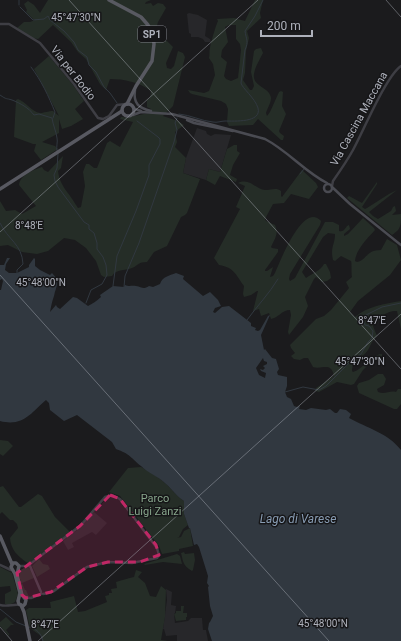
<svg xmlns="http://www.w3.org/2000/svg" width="401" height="641" font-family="Roboto,sans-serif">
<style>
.built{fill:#27272a}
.green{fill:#252d27;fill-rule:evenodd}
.water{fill:#313840;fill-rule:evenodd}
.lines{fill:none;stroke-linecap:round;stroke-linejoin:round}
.stream{stroke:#313840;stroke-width:1}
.tertiary{stroke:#3e3e44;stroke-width:2.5}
.secondary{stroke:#4a4b52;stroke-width:2.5}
.primary{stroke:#585961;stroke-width:3.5}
.marked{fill:#c02765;fill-opacity:0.2;stroke:#c02765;stroke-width:3;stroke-dasharray:8 5;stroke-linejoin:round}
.ticks{fill:none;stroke:#aeb1bb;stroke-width:1;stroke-opacity:0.45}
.labels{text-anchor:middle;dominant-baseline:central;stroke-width:3;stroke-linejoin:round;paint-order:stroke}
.shield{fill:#161618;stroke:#80828a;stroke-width:1}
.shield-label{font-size:10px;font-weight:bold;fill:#aeb1bb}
.street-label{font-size:11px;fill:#aeb1bb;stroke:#161618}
.park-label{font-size:11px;fill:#87a58b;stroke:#161618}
.water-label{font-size:12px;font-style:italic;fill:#889cb3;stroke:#161618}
.ticks-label{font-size:10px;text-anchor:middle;fill:#aeb1bb;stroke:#161618;stroke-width:3;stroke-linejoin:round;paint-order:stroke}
</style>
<rect width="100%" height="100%" fill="#1b1b1d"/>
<g class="built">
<path d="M 189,13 L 198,15 L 207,20 L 205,36 L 210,39 L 211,42 L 205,42 L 203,39 L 198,37 L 191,37 L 191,34 L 189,33 L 187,14 Z"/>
<path d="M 197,128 L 206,131 L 207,134 L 211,136 L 215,134 L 231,135 L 220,172 L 209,169 L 206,180 L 183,173 L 186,158 Z"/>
<path d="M 94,512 L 107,523 L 96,535 L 92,532 L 72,543 L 74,547 L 68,550 L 63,541 L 81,527 Z"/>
<path d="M 166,589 L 172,592 L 171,605 L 176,606 L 175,613 L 174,614 L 175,623 L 188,621 L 191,618 L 202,618 L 203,630 L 206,630 L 208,641 L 177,641 L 177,635 L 166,636 L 164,629 L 163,629 L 167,600 Z"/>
</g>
<g class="green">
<path d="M 48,0 L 151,0 L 146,2 L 145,4 L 151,3 L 153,6 L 158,3 L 163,4 L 166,8 L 158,22 L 156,29 L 161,35 L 173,47 L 166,63 L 167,68 L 171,69 L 174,66 L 178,51 L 183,53 L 185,57 L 173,106 L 163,116 L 178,121 L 184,125 L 175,132 L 177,142 L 175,147 L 186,158 L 183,173 L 200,179 L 187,213 L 185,215 L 181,217 L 167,246 L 154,252 L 147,262 C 138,262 139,265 132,268 C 124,271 116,269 112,276 L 104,277 L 101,275 L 96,261 L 86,248 L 75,240 L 64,238 L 48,251 L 37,254 L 22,252 L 8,245 L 0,246 L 0,201 L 6,211 L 15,210 L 22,214 L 36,206 L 19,185 C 20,175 33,170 42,167 L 44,170 L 48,172 L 63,156 L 61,168 L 58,171 C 60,187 69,192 76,205 L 78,208 L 81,207 L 85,186 L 83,172 L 86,164 L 89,164 L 94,168 L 97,168 L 107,143 L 110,141 L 120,147 L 133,122 L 120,119 L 121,117 C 131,118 140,114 151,113 L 151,109 L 147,107 L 147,100 L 150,98 L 151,91 C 139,82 124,79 110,79 L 106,90 L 100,84 L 86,59 L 78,52 L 71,42 L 53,25 L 38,39 L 32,38 L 17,28 L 24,22 L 30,22 L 35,20 L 33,19 L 26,12 L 27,10 L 24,4 L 28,1 L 34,5 L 40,13 Z"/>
<path d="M 255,0 L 263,0 L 260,13 L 261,18 L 247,31 L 249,38 L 246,51 L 245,73 L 243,80 L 250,90 L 252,90 L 254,86 L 251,72 L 254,51 L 256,49 L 261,48 L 263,53 C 260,59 255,67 254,74 C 252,87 270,87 271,98 C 271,103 267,109 266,113 L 267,116 L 270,112 L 279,92 L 281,91 L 283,92 L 282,106 L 286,114 L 279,131 L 280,133 L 284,136 L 283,140 L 281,140 L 258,119 L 253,125 L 229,126 L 227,122 L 228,109 L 226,104 L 221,101 L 192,94 L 190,93 L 188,90 L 204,93 L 209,91 L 215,75 L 213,64 L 209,58 C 210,54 209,51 210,48 C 211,42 216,25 218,21 L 217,19 L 234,18 L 245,21 ZM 229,25 L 236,25 L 236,39 L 240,44 L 241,50 L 238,78 L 231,81 L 226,79 L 224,76 L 227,62 L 221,57 L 222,50 L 228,42 L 225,27 Z"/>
<path d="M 49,56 L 73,85 L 84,101 L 75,109 L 83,119 L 71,126 L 62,129 L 59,119 L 59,133 L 42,142 L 55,146 L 58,149 L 41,160 L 34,151 L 36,144 L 33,144 L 14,137 L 16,100 L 18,99 C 26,102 32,112 40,113 C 43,113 49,111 53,111 L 59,116 L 34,69 Z"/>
<path d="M 234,145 L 237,145 L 237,151 L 240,153 L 233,165 L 230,175 L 237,179 L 236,182 L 220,176 L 215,185 L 206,180 L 209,169 L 220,172 L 227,149 Z"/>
<path d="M 302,170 L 316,183 L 318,187 L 309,199 L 291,194 L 284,203 L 273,204 L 265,219 L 266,221 L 275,225 C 279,233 275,239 271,247 L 272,248 L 278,249 L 278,252 L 265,270 L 265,271 L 267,271 L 273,267 L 270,277 L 273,276 L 275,273 C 280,262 303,201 321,221 L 320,225 L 290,274 L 289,279 L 290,281 L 295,278 L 325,222 L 333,222 L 339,225 L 339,231 C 345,233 345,226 349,225 L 350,229 L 344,234 L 344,236 L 348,234 L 363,218 L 374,228 L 375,230 C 368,238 356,249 355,261 L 357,262 C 367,260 366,250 381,250 L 387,239 L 397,245 L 401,260 L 390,275 L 358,301 L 350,312 L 355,317 C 368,306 384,304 401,301 L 401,329 L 397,311 C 388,310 377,318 373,326 L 377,336 C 372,340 371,345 368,350 C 363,358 352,361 352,371 L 353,372 C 364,369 369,355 382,354 L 382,356 L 370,363 L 363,370 L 354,384 L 351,385 L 337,382 L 319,392 L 315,391 L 316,388 L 334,376 C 331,361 322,370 313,367 L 308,358 L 304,358 L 300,360 L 294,359 L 291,356 L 295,353 L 291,348 L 290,345 L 316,319 L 324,316 L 331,310 L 349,288 L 346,282 L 352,277 C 351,273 352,263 351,261 L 341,256 L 335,261 L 333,260 C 330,247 335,245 335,234 L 328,233 L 323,237 L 302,272 L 306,278 C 313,273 320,271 324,264 L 326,264 L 330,272 L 331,278 L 327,281 L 322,282 L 316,277 L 314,279 L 305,297 L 308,306 L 303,317 L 289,335 L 288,332 L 291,315 L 290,310 C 282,310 278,318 271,319 L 269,313 L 261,316 L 259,309 L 253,311 L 258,291 L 257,291 L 251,295 L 244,297 L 243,294 L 244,286 C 235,274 235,268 219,265 L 214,258 L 240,209 L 236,207 L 245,186 L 238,183 C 250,177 256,190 265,190 C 272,190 276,187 281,191 L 281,196 L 282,197 Z"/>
<path d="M 377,182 L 377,184 L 362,207 L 365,209 L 367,208 L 389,194 L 397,190 L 369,212 L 373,216 L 378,219 L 391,211 L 393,207 L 395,206 L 396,211 L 392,215 L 401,214 C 401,226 401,229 392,235 L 347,198 L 349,196 L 362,203 Z"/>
<path d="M 378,374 L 383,374 L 386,379 L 384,385 L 377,389 L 378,392 C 385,395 390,390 396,392 L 398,389 L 401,389 L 401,404 L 397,409 L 394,409 L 359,393 L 357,386 L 359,383 L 369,380 Z"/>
<path d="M 0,440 L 8,441 L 13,446 L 3,456 L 0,454 Z"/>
<path d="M 141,467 C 152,473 162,479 170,488 C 175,493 178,497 184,501 L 184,514 L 188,525 L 183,529 L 179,537 L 177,538 L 181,537 L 184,531 L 190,528 L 193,546 L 179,549 L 179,551 L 162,554 L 159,546 L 120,496 L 109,492 L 128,468 Z"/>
<path d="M 3,486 L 19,507 L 21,507 L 38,494 L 42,496 L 55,517 L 70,532 L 31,562 L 28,563 L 26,562 C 17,555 11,550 10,538 L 18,528 L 17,524 L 13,520 L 10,520 L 2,512 L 0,514 L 0,487 Z"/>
<path d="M 184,552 L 185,554 L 194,553 L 195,560 L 193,570 L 192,571 C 183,566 183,561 181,553 Z"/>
<path d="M 177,554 L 180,556 L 182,564 L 163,562 L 145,565 L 144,564 Z"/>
<path d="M 39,559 L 43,564 L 48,565 L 50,569 L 37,577 L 32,566 Z"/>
<path d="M 0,567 L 12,573 L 18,594 L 15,602 L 9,605 L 5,604 L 5,594 L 11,591 L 10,586 L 0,587 Z"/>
<path d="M 27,567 L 30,569 L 34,578 L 22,583 L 25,590 L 26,590 L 29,597 L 26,597 L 24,595 L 19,575 L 20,570 Z"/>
<path d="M 136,570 L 142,572 L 138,577 L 145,583 L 150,596 L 156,597 L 161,586 L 166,590 L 165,617 L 161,640 L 168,641 L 42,641 L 41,636 L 30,628 L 26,610 L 29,608 L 51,608 L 50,602 L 74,596 L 78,612 L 85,611 L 107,602 L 105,596 L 109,595 L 109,593 L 112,593 L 111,589 L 117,588 L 116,582 C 123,580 128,578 134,577 Z"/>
<path d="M 181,606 L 184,606 L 183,613 L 187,613 L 187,617 L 186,617 L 186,620 L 176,621 L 174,614 L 176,613 L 176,611 L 181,611 Z"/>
<path d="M 6,617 L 14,625 L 11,625 L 6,630 L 9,634 L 9,636 L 0,626 L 0,622 Z"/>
</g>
<path class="water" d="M 7,258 L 10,258 L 6,264 L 5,270 L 9,273 L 17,273 L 29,267 L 29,265 L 34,258 L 35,259 L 35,266 L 40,270 L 50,275 L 52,273 L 57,279 C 58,286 55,290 54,296 C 52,301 51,307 50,312 L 56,305 L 57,307 L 60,309 L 73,297 L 77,298 L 88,306 C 92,304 97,301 101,297 L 100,295 L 113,286 L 124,287 L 125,285 C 130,287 131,285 136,286 C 142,287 143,290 149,286 L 153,287 L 160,284 C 163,276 169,276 176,273 L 184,276 L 183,279 L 203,296 L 210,292 L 218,300 L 221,306 L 215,308 L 213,312 L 215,313 L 222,307 L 229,306 L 251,323 L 251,326 L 256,328 L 255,330 L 258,331 L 260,330 L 268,316 L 270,315 L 261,335 L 264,350 L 265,349 L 272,358 L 276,359 L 279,369 L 277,372 L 278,375 L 287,377 L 287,386 L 285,392 L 287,397 L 291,399 L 294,406 L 297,407 L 300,406 L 299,409 L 306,410 L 311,408 L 326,410 L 330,409 L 335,413 L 337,413 L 340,409 L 346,410 L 351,414 L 349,418 C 367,428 388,433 401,450 L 401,641 L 212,641 L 208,629 L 209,623 L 210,622 L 213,616 L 210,606 L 208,587 L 209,586 L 207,583 L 208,576 L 199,547 L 197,544 L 194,545 L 190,528 L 189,528 L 184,514 L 184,501 C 177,497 173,490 166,484 C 158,476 148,473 141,466 C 130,457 130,454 116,449 L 112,442 L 77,415 L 64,421 L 50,410 L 49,403 L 46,400 C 31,413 23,427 0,421 L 0,290 L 1,290 L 3,281 L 2,279 L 0,280 L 0,265 L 4,265 ZM 263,358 L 264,361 L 267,362 L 267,364 L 263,366 L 265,368 L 263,370 L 260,369 L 261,371 L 266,373 L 265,378 L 259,375 L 256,368 Z"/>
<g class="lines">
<g class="stream">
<path d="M 19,5 L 19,0"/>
<path d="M 20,7 L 33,20 L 44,19 L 48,16 L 50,20 L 64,31 L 74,42 L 78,50 L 87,57 L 89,65 L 96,72 L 104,87 L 110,93 L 117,103"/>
<path d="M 31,67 C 41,80 49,97 55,112 L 53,118"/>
<path d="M 0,95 C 7,100 6,98 12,100 C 20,103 29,108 34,115 L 39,114 L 52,118 C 53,125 56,131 57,138 C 58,142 56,146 57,151"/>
<path d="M 179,114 C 191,115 201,121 213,122 C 217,123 221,121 225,121 C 234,121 262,123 258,108 C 255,98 242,88 241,83 L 245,50 C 249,41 246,39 245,31 L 255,16 L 263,0"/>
<path d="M 58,154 L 57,168 L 54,175 L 55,181 L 58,187 L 84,222 L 89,225 L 89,229 L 94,233 L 97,243 L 97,249 L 103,257 L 106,265 L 107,275 L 102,284 L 91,290 L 86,303"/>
<path d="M 300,174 L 304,169"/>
<path d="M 0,223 C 8,240 22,244 23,264 L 17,270 L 17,273"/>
<path d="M 113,286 L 117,256 L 136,211 L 149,175 L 149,165 L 160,144 L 160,139 L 158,137 L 137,121"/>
<path d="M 124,287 L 125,276 L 139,243 L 174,142 L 177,130 L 175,123 L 177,118"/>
<path d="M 247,320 C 257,306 269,294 278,279"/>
<path d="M 285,392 L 303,387 L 319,390 L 326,386 L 348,364 L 361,354 L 368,342 L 372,338 L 373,331 L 369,326 L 365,325 L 363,319 L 364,316 L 382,307 L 401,303"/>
<path d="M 0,609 L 16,622 L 26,626"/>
<path d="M 29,627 C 37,629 41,633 43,641"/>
</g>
<g class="tertiary">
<path d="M 0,24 L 9,24 L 40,43 L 74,84 L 98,118 L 103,119 L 109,116 L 117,105 L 126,104"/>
<path d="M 332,186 L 333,181 C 340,171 347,161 353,150 C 363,132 386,76 401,66"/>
<path d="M 30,564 L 81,525 L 105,497 L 112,495 L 120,499 L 157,548 L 159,555 L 157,558 L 132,563 L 108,562 L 87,567 L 54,591 L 48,593 L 43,594"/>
<path d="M 0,565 L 11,570"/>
<path d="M 19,566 L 29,566"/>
<path d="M 30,566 L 41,592"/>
<path d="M 25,598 L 31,598 L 41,594"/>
<path d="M 0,605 C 7,607 13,604 20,605"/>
</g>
<g class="secondary">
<path d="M 135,90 C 133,104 139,108 151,111"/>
<path d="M 135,109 L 141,111"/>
<path d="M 133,115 L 141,112 L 172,114 L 265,139 C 288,151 305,172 327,183"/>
<path d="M 187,120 L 194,123 L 233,131"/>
<circle cx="328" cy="188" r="4"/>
<path d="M 332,187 L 350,204 L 401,245"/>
</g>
<g class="primary">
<path d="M 109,0 L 141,17 L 148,25 L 153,35 L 154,44 L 152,61 L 136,86 L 127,104"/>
<circle cx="128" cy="110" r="6"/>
<path d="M 0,189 L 122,111"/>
<path d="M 0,536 L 12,564"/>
<path d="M 13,563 L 16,563 L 19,566 L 17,575 L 22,595 L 26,600 L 25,604 L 23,606 L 19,604 L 18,601 L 20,593 L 15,574 L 11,567 Z"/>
<path d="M 21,605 L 24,612 L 30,641"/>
</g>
</g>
<path class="marked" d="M 110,495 L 120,499 L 156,545 L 159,555 L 140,562 L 108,562 L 87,567 L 51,592 L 26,598 L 22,595 L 17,573 L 80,526 Z"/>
<path class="ticks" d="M 69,0 L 401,369M 386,0 L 401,17M 0,232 L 258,0M 0,275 L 329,641M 0,627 L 12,641M 38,641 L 401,314"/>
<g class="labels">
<rect class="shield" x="138" y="26" width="28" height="16" rx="3"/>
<g class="shield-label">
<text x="152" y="34">SP1</text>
</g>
<g class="street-label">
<text transform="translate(73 73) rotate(52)">Via per Bodio</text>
<text transform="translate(359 119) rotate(-61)">Via Cascina Maccana</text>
</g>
<g class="park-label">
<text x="155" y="498">Parco<tspan x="155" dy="13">Luigi Zanzi</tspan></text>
</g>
<g class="water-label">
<text x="298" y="519">Lago di Varese</text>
</g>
</g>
<g class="ticks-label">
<text x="76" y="21">45°47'30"N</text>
<text x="29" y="229">8°48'E</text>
<text x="41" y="286">45°48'00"N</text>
<text x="372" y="324">8°47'E</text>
<text x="360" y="365">45°47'30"N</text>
<text x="323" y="627">45°48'00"N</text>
<text x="45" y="628">8°47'E</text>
</g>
<path d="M261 30v6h51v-6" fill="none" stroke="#aeb1bb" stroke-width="2"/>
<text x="267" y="30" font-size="12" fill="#aeb1bb" stroke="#161618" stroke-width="3" paint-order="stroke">200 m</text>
</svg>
